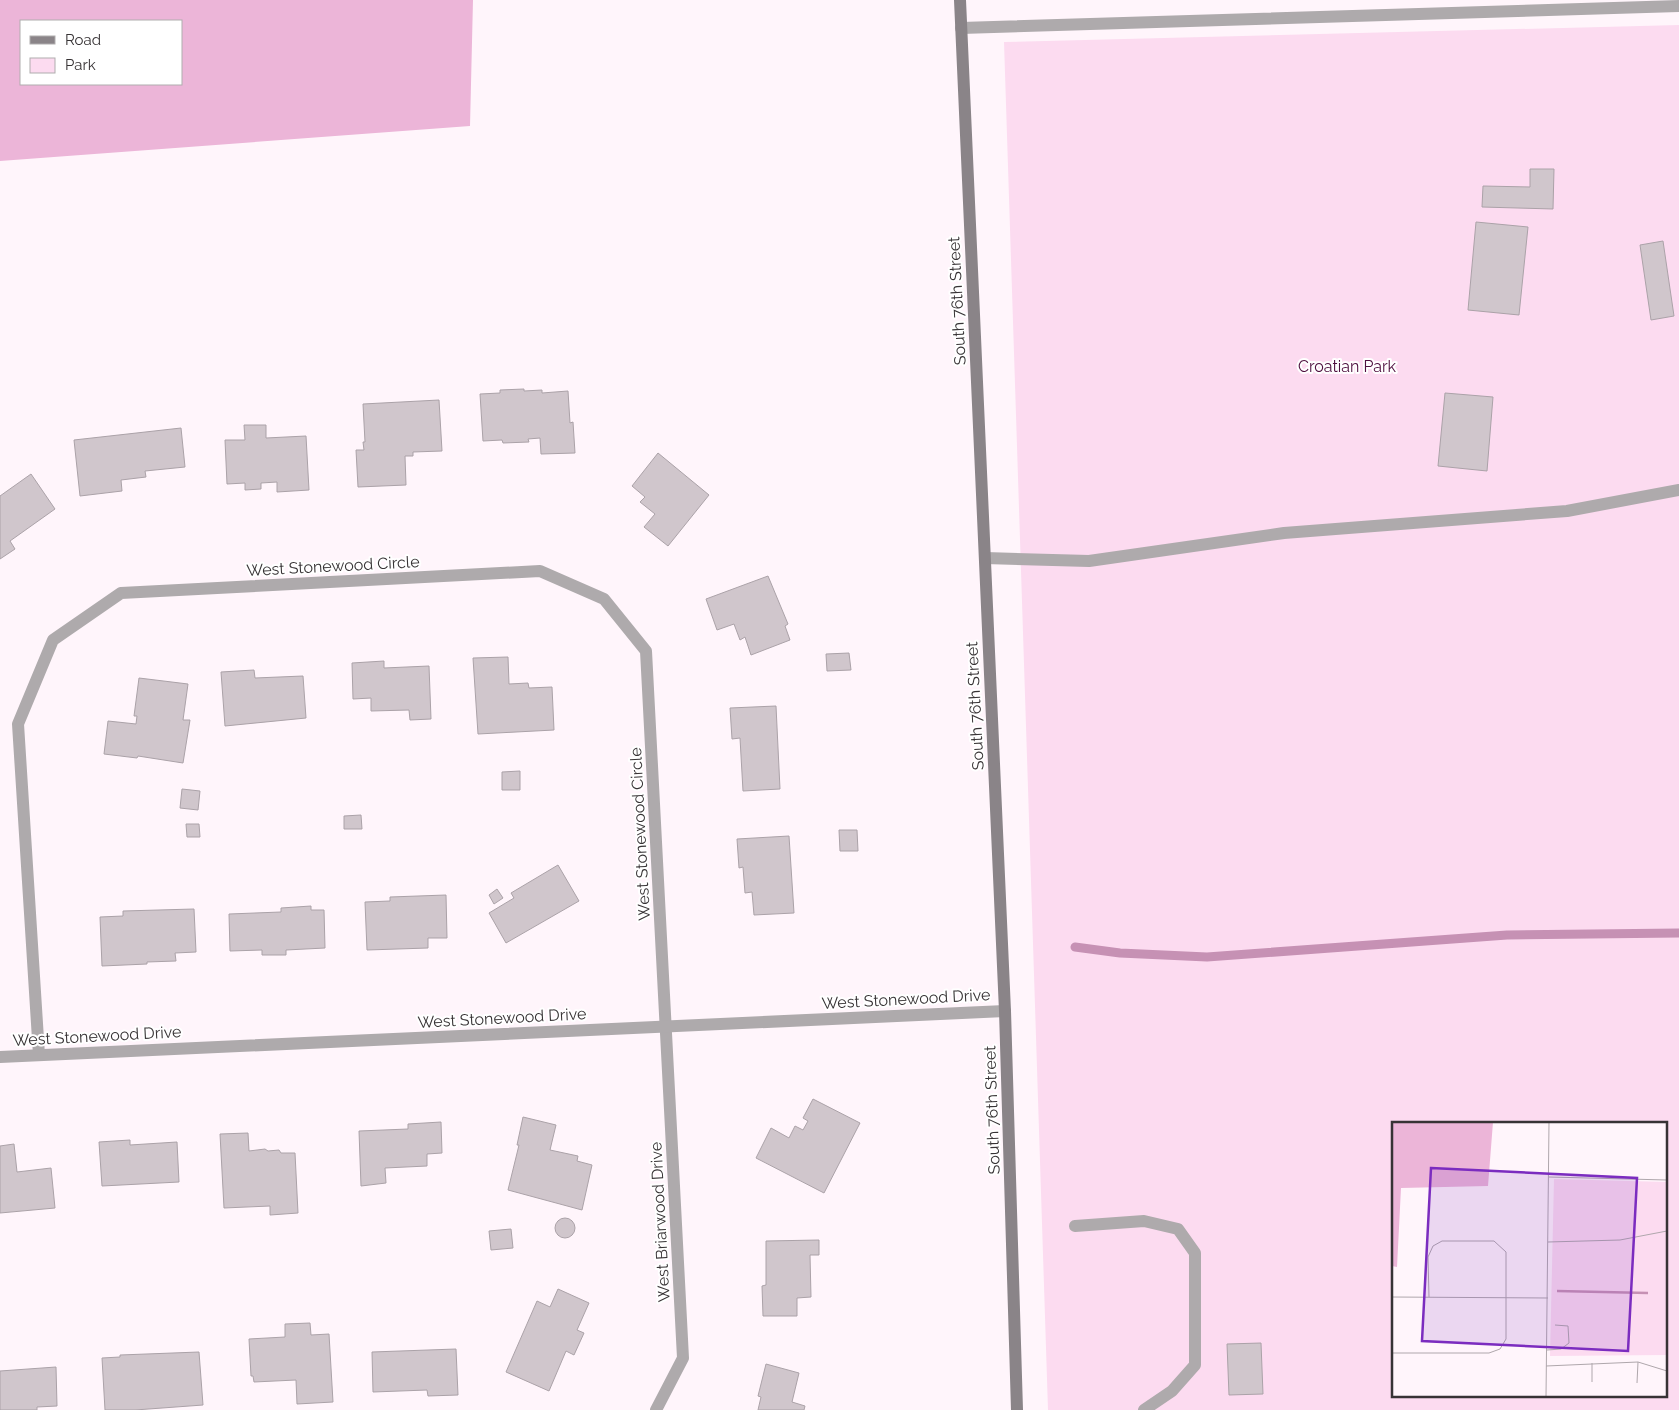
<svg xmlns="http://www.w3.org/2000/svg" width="1679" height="1410" font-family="Raleway,sans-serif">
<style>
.green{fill:#fcdbf0;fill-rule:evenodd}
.forest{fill:#ecb5d8;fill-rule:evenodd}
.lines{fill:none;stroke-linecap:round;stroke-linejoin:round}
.stream{stroke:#c691b4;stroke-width:9}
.building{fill:#d0c6cc;stroke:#aba2a8}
.lane{stroke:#aeaaac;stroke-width:12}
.street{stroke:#aeaaac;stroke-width:12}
.secondary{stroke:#8a8488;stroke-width:12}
.labels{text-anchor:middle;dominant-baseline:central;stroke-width:4;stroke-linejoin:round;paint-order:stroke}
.street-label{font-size:16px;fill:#373335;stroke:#fff}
.park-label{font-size:16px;fill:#4e0f3f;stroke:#fff}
.inset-river{fill:none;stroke:#c691b4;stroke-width:2.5}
.inset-road{fill:none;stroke:#afa7ac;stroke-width:1}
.view{fill:#7b2cbf;fill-opacity:0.15;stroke:#7b2cbf;stroke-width:2.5}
.inset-edge{fill:none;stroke:#373335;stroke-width:2.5}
</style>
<rect width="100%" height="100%" fill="#fff5fb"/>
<path class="green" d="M 1679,25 L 1679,1410 L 1048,1410 L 1004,42 ZM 1393,1124 L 1665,1124 L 1665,1396 L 1393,1396 Z"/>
<path class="forest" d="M 0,0 L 473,0 L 470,126 L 0,161 ZM 21,21 L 181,21 L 181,84 L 21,84 Z"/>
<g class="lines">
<path class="stream" d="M 1075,947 L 1120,953 L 1207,957 L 1507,935 L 1679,933"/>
</g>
<g class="building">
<path d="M 1530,169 L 1554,169 L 1553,209 L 1482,207 L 1483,186 L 1530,187 Z"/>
<path d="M 1476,222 L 1528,227 L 1519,315 L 1468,310 Z"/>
<path d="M 1663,241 L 1674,316 L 1651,320 L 1640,245 Z"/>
<path d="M 524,389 L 524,391 L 542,390 L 542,393 L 568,391 L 570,423 L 573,422 L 575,453 L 541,454 L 540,438 L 528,439 L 529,442 L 503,443 L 502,440 L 483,441 L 480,394 L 500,393 L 500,390 Z"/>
<path d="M 1445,393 L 1493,397 L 1487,471 L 1438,466 Z"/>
<path d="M 439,400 L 442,451 L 413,452 L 413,456 L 405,456 L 406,485 L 358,487 L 356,450 L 364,450 L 363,442 L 365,442 L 363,404 Z"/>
<path d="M 244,425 L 266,425 L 266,438 L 306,436 L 309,490 L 277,492 L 277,482 L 261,483 L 261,489 L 245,490 L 245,483 L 227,484 L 225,440 L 245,440 Z"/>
<path d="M 181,428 L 185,467 L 145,471 L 146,477 L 121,480 L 122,491 L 80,496 L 74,440 Z"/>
<path d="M 658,453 L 709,495 L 668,546 L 644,527 L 655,514 L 640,502 L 645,497 L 632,486 Z"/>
<path d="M 31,474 L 55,509 L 10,541 L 15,549 L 0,559 L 0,496 Z"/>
<path d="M 768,576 L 788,624 L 785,626 L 790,640 L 751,655 L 745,637 L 740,640 L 734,624 L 717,630 L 706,599 Z"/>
<path d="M 849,653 L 851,670 L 827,671 L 826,654 Z"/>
<path d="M 508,657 L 509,684 L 528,683 L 529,688 L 552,687 L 554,730 L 478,734 L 473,658 Z"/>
<path d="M 384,661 L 384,668 L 429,666 L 431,719 L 410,720 L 409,710 L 371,711 L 371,698 L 353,699 L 352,663 Z"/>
<path d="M 254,670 L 255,678 L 303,676 L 306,718 L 225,726 L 221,672 Z"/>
<path d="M 139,678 L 188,684 L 183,720 L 190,720 L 183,763 L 138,756 L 137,758 L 104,754 L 108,721 L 136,724 L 137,716 L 134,716 Z"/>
<path d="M 776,706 L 780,789 L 743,791 L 740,738 L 732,739 L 730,708 Z"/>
<path d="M 520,771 L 520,790 L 502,790 L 502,772 Z"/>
<path d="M 182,789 L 200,791 L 198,810 L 180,808 Z"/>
<path d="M 361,815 L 362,829 L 344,829 L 344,816 Z"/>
<path d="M 186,824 L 199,824 L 200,837 L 187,837 Z"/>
<path d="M 839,830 L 857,830 L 858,851 L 840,851 Z"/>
<path d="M 789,836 L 794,913 L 754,915 L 752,892 L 745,893 L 743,867 L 739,868 L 737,839 Z"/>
<path d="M 558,865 L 579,901 L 506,943 L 489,913 L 514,898 L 511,893 Z"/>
<path d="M 497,889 L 503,898 L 494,904 L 489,895 Z"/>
<path d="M 446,895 L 447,938 L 428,938 L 428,948 L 367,950 L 365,902 L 390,901 L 390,897 Z"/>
<path d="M 311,906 L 311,910 L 324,910 L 325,948 L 286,950 L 286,955 L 262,955 L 262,950 L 230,951 L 229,914 L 281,912 L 281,908 Z"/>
<path d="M 194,909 L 196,952 L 175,953 L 176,961 L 147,962 L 147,964 L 102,966 L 100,917 L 123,916 L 123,911 Z"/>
<path d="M 813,1099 L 860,1123 L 824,1193 L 756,1158 L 771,1128 L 789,1138 L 795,1126 L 803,1130 L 808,1121 L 803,1118 Z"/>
<path d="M 523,1117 L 556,1125 L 550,1150 L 578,1156 L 577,1161 L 592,1165 L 582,1210 L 508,1190 L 519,1145 L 517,1145 Z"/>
<path d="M 441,1122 L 442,1153 L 427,1154 L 427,1166 L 385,1168 L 386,1183 L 361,1186 L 359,1131 L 408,1129 L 408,1124 Z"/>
<path d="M 248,1133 L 249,1151 L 265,1149 L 268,1151 L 279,1150 L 281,1153 L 295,1153 L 298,1213 L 270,1215 L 270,1206 L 224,1208 L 220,1134 Z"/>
<path d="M 130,1140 L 130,1145 L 177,1142 L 179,1182 L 102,1186 L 99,1142 Z"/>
<path d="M 14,1144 L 17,1172 L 51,1168 L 55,1208 L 0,1213 L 0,1146 Z"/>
<circle cx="565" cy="1228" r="10"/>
<path d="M 511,1229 L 513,1248 L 491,1250 L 489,1231 Z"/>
<path d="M 819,1240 L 819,1255 L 810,1255 L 811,1297 L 797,1298 L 797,1316 L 763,1316 L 762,1286 L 766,1285 L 766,1241 Z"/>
<path d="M 558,1289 L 589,1303 L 577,1330 L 584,1333 L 574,1355 L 566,1351 L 549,1391 L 506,1372 L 537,1301 L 550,1307 Z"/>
<path d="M 310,1323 L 311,1335 L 329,1334 L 333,1402 L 297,1404 L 296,1380 L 254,1382 L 253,1376 L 251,1376 L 249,1339 L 285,1337 L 285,1324 Z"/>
<path d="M 1261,1343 L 1263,1394 L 1229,1395 L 1227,1344 Z"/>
<path d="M 456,1349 L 458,1395 L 428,1396 L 427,1390 L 373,1392 L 372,1352 Z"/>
<path d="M 199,1352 L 203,1405 L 135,1410 L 105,1410 L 102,1358 L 120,1357 L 120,1355 Z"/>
<path d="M 766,1364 L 799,1373 L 792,1402 L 805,1406 L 804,1410 L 758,1410 L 761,1397 L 758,1396 Z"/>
<path d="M 56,1367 L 57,1406 L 37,1407 L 37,1410 L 0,1410 L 0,1371 Z"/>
</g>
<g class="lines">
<g class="lane">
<path d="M 961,28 L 1679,6"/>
<path d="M 985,558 L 1089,561 L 1284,533 L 1567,511 L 1679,490"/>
<path d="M 1075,1226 L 1144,1221 L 1178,1229 L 1195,1253 L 1195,1365 L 1172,1391 L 1144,1410"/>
</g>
<g class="street">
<path d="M 39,1055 L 18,724 L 53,640 L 121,593 L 540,571 L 604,599 L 646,651 L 683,1358 L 656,1410"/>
<path d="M 0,1057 L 1005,1011"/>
</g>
<path class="secondary" d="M 960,0 L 1005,1011 L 1017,1410"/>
</g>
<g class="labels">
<g class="street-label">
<text transform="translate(957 301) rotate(-93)">South 76th Street</text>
<text transform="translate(333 566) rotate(-3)">West Stonewood Circle</text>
<text transform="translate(975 706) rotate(-93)">South 76th Street</text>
<text transform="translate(640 834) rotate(-93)">West Stonewood Circle</text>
<text transform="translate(906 999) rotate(-3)">West Stonewood Drive</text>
<text transform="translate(502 1018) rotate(-3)">West Stonewood Drive</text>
<text transform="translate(97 1036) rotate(-3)">West Stonewood Drive</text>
<text transform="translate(992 1110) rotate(-92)">South 76th Street</text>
<text transform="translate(660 1222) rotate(-93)">West Briarwood Drive</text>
</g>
<g class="park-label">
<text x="1347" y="366">Croatian Park</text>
</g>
</g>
<g transform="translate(1392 1122)">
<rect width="275" height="275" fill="#fff5fb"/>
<path d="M 162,57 L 275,60 L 275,233 L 158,234 Z" fill="#fcdbf0"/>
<path d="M 0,0 L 101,0 L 96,64 L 9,66 L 5,145 L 0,144 Z" fill="#ecb5d8"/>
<path class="inset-river" d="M 165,169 L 256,171"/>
<path class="inset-road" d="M 157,55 L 275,58M 156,120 L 228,118 L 275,109M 0,175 L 156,176M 155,228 L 169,227 L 177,221 L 176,204 L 163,203M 0,231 L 97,231 L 108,227 L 114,217 L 114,130 L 102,119 L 50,119 L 41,124 L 36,135 L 37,175M 154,244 L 246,240 L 275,249M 200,260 L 200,241M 245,261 L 246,240M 154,275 L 157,0"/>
<path class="view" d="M 39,46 L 245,56 L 236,229 L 30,219 Z"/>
<rect width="275" height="275" class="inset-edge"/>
</g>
<rect x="20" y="20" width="162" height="65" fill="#ffffff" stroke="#afadae"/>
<rect x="30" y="36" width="25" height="8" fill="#8a8488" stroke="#afadae"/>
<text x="65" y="45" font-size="15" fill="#373335">Road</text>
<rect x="30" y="58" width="25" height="15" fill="#fcdbf0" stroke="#afadae"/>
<text x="65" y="70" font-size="15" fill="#373335">Park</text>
</svg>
